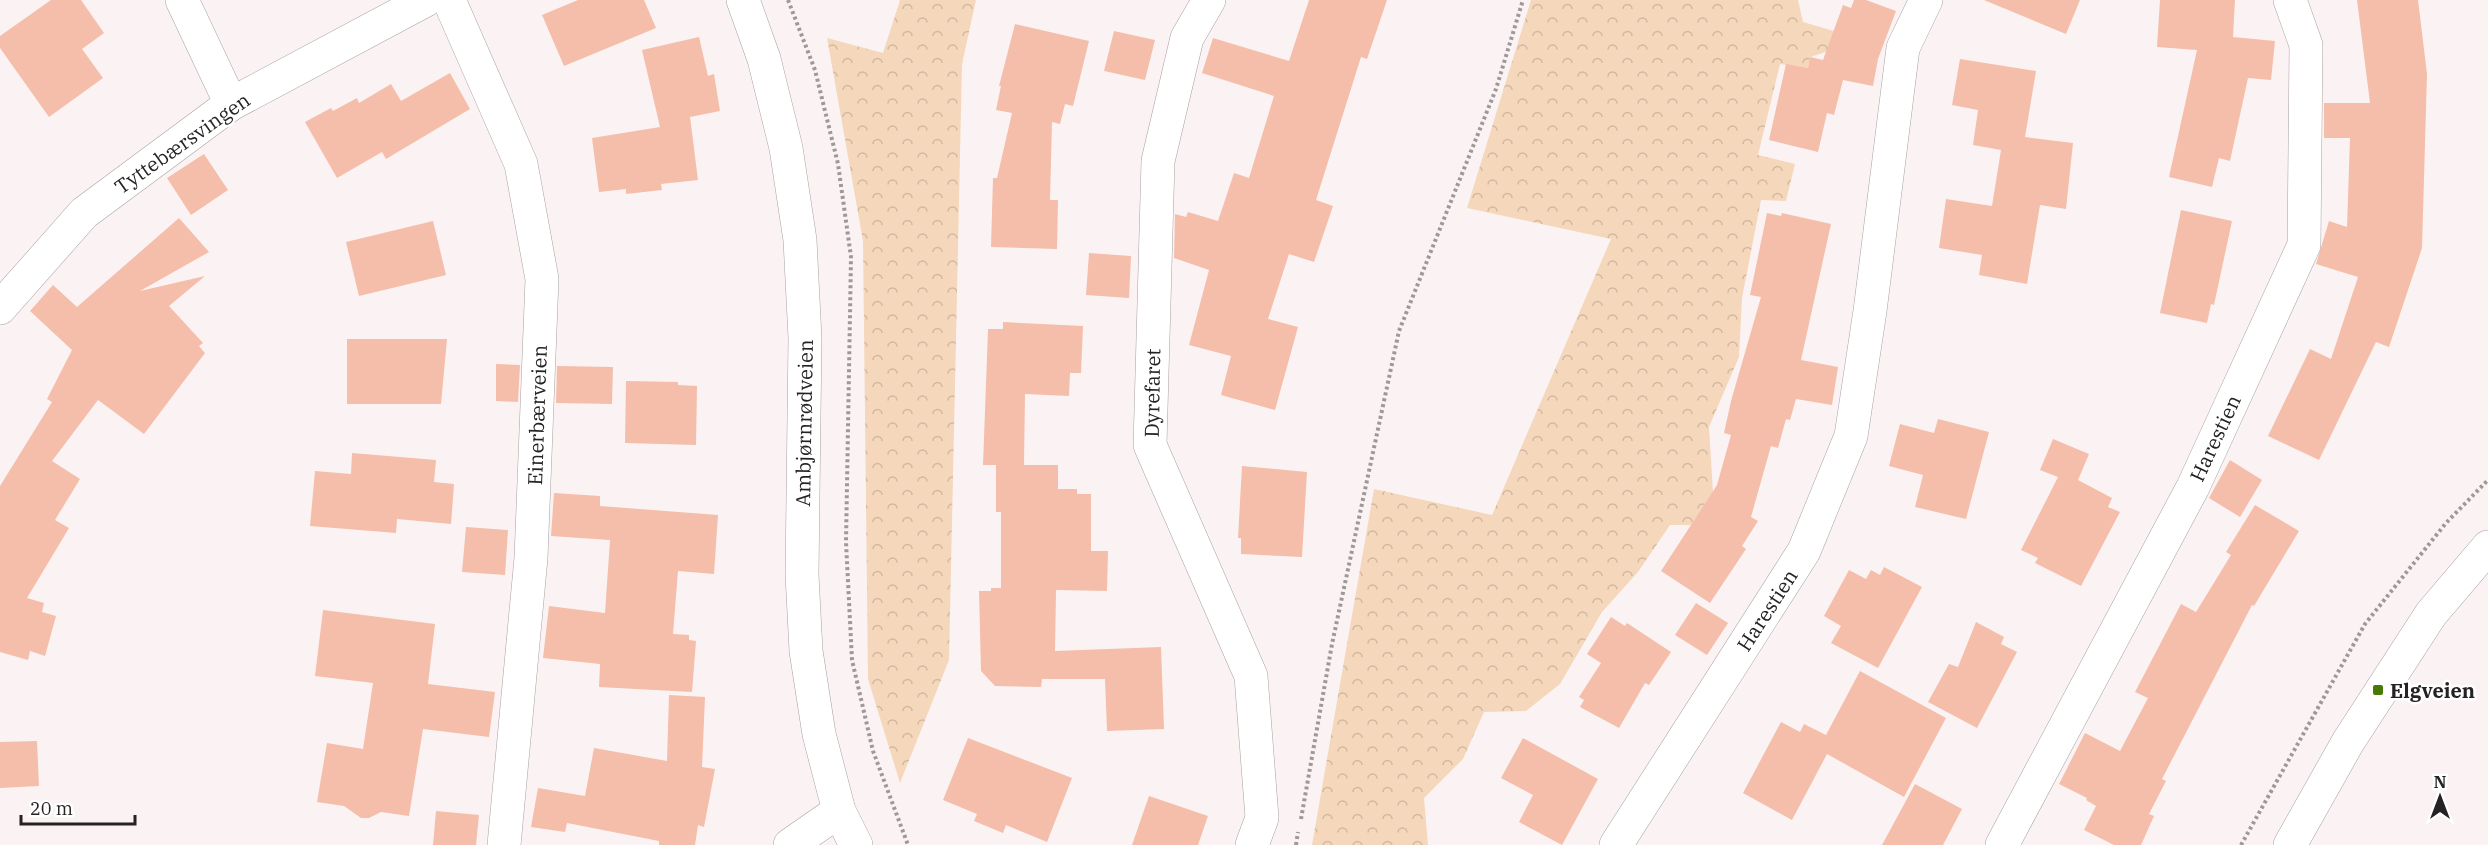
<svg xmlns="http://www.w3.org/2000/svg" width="2488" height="845" font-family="'IBM Plex Serif',serif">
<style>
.forest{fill:url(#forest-crowns)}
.building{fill:#f4beaa}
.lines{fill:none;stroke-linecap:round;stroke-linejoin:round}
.minor-casing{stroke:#a8a1a1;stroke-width:34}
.path{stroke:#9e9898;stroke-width:4;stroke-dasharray:3 3;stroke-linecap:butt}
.minor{stroke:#fff;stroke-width:33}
.poi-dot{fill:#467905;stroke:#fff;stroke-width:2}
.labels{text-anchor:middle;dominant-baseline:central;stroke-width:5;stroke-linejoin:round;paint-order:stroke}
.street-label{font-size:20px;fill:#242222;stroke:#fff}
.poi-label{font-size:20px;font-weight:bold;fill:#242222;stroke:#fff;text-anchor:start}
</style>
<defs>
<pattern id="forest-crowns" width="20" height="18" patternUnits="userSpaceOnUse" patternTransform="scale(1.5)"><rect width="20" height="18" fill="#f5d7bb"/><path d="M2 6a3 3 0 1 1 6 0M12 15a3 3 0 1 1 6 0" fill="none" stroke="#d2b8a0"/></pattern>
</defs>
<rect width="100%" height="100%" fill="#fbf3f3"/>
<g class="forest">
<path d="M 900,0 L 976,0 L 962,64 L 949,660 L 900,783 L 868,679 L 863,241 L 827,38 L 883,53 Z"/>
<path d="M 1531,0 L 1798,0 L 1803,22 L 1834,31 L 1847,45 L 1810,57 L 1808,68 L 1780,64 L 1758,155 L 1795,164 L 1786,201 L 1761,200 L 1742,298 L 1739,357 L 1709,427 L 1713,492 L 1691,525 L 1670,525 L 1638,572 L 1602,612 L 1560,684 L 1526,711 L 1484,712 L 1463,759 L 1424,798 L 1428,845 L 1312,845 L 1374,489 L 1492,515 L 1611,239 L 1467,208 Z"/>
</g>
<g class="building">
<path d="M 51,0 L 81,0 L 104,33 L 82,49 L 103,78 L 49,117 L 0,48 L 0,36 Z"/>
<path d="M 578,0 L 644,0 L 656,28 L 564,66 L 542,15 Z"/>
<path d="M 1309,0 L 1387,0 L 1367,59 L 1361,57 L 1316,200 L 1333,206 L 1314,262 L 1289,254 L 1268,319 L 1298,327 L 1275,410 L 1221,395 L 1231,356 L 1189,345 L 1209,270 L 1174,258 L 1175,214 L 1186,217 L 1188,212 L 1218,221 L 1234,173 L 1249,178 L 1274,96 L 1202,73 L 1213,38 L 1289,61 Z"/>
<path d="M 1854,0 L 1866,0 L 1896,11 L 1878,59 L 1873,86 L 1843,80 L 1834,115 L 1827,113 L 1818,152 L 1769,140 L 1786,64 L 1808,68 L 1810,57 L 1823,60 L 1843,5 L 1851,8 Z"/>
<path d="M 1984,0 L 2080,0 L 2066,34 Z"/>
<path d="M 2160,0 L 2235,0 L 2233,37 L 2275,41 L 2271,80 L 2248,78 L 2230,161 L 2219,158 L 2212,187 L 2169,177 L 2197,50 L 2157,47 Z"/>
<path d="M 2357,0 L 2418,0 L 2427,74 L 2422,248 L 2389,347 L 2376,342 L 2319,460 L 2268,436 L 2310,349 L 2331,359 L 2358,277 L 2316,264 L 2329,221 L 2347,227 L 2350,138 L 2324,138 L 2324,103 L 2370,103 Z"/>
<path d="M 1015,24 L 1089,41 L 1073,106 L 1065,104 L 1060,124 L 1052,122 L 1050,200 L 1058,200 L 1057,249 L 991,247 L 993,178 L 997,178 L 1012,113 L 996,110 L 1001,86 L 999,86 Z"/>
<path d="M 1114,31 L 1155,40 L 1145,80 L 1104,71 Z"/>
<path d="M 699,37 L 708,76 L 714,74 L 720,111 L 690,117 L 698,180 L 661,184 L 662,190 L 626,194 L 626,189 L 599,192 L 592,138 L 660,127 L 642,50 Z"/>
<path d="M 1960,59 L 2036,71 L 2025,137 L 2073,143 L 2066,209 L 2040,205 L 2027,284 L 1979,275 L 1982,255 L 1939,248 L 1946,199 L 1992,206 L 2001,150 L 1973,145 L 1978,110 L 1952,105 Z"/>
<path d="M 450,73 L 470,109 L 386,159 L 382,152 L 337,178 L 305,122 L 331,108 L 333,111 L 357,98 L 359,103 L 391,84 L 401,101 Z"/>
<path d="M 204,154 L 228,190 L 191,215 L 167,178 Z"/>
<path d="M 2181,210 L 2232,221 L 2214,305 L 2211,304 L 2207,323 L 2160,313 Z"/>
<path d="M 1767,213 L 1781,216 L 1782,213 L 1831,224 L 1801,360 L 1838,367 L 1832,405 L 1796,399 L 1790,420 L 1786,419 L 1778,448 L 1771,446 L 1751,517 L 1758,521 L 1742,546 L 1746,549 L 1710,603 L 1661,571 L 1717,485 L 1731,435 L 1724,433 L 1731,401 L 1761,297 L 1750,295 Z"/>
<path d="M 179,218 L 209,252 L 140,291 L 205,276 L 169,306 L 203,343 L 199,346 L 205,353 L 144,434 L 98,400 L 52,461 L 80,479 L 55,520 L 69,528 L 27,598 L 44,603 L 42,612 L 56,616 L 45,656 L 30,651 L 28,660 L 0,652 L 0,486 L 52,402 L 47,399 L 72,350 L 30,311 L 53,285 L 77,307 Z"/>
<path d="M 433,221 L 446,275 L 359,296 L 346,242 Z"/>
<path d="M 1089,253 L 1131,256 L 1129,298 L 1086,295 Z"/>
<path d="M 1003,322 L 1083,326 L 1081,373 L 1070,373 L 1069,396 L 1025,394 L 1024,465 L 983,465 L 988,329 L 1003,329 Z"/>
<path d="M 347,339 L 447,339 L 441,404 L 347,404 Z"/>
<path d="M 496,364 L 520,365 L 518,402 L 496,401 Z"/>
<path d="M 557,366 L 613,367 L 612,404 L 556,403 Z"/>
<path d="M 626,381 L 678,382 L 678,385 L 697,386 L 696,445 L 625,443 Z"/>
<path d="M 1938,419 L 1989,432 L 1966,519 L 1915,507 L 1923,475 L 1889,466 L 1900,424 L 1934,433 Z"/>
<path d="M 2053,439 L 2089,454 L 2078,480 L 2112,498 L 2108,507 L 2120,512 L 2081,586 L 2035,563 L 2038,558 L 2021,550 L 2058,477 L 2040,470 Z"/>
<path d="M 352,453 L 436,460 L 434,482 L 454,484 L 451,524 L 397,519 L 396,533 L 310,526 L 315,471 L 351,474 Z"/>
<path d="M 2230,460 L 2262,480 L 2240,517 L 2209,498 Z"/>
<path d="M 996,465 L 1058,465 L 1058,489 L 1077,489 L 1077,494 L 1091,494 L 1091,551 L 1108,551 L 1107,591 L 1056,590 L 1055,651 L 1161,647 L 1164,729 L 1107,731 L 1105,679 L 1042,679 L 1041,687 L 995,686 L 981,671 L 979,591 L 991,591 L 991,588 L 1001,588 L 1001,512 L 996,512 Z"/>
<path d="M 1242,466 L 1307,472 L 1302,557 L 1241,554 L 1241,538 L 1238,538 Z"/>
<path d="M 554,493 L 600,496 L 600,506 L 718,515 L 714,574 L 678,571 L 673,634 L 689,635 L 689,640 L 696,641 L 692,692 L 599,687 L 600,664 L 543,658 L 549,606 L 605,613 L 610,540 L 551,536 Z"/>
<path d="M 2255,505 L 2299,531 L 2254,606 L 2252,605 L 2162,779 L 2166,781 L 2149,814 L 2154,816 L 2141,845 L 2114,845 L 2084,830 L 2096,806 L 2086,800 L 2087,798 L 2059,784 L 2085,733 L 2120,751 L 2148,698 L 2135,692 L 2181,604 L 2196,612 L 2231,555 L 2226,552 Z"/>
<path d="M 466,527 L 508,530 L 505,575 L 462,572 Z"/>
<path d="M 1884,567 L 1922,587 L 1878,668 L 1831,643 L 1841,626 L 1824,616 L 1849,570 L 1866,579 L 1871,570 L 1880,575 Z"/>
<path d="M 1696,603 L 1728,623 L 1707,655 L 1675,635 Z"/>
<path d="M 323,610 L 435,624 L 428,684 L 495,692 L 489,737 L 423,729 L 409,816 L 381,812 L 369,818 L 361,818 L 344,806 L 317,802 L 327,743 L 363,749 L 373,683 L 315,676 Z"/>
<path d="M 1611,617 L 1625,626 L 1627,623 L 1671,652 L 1649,685 L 1645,683 L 1619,728 L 1580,707 L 1584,700 L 1579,697 L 1601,663 L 1587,654 Z"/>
<path d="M 1976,622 L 2004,637 L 2001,644 L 2017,652 L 1977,728 L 1928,702 L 1949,664 L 1958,667 Z"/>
<path d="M 1860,671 L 1946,718 L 1904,797 L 1827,754 L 1792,820 L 1743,793 L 1781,722 L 1800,732 L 1804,724 L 1826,735 Z"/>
<path d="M 669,695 L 705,697 L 702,767 L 715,769 L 704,827 L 698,825 L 695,845 L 659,845 L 659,841 L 567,823 L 565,832 L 531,827 L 538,788 L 585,796 L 594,748 L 667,761 Z"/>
<path d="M 968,738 L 1072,778 L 1047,842 L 1006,825 L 1003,833 L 974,821 L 977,814 L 943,800 Z"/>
<path d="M 1523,738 L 1598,779 L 1562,845 L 1519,822 L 1533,795 L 1501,778 Z"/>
<path d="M 37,741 L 39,786 L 0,788 L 0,742 Z"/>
<path d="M 1915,784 L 1962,809 L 1943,845 L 1882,845 Z"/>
<path d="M 1149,796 L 1208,816 L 1198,845 L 1132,845 Z"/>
<path d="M 436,811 L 479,815 L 476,845 L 433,845 Z"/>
</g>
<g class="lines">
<defs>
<g id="minor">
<path d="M 182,0 L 231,104"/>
<path d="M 449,0 L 521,164 L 542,279 L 531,558 L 504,845"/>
<path d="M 743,0 L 764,59 L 786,148 L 800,240 L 805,338 L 802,575 L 806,651 L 819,734 L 839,811 L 856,845"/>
<path d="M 1209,0 L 1187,38 L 1158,161 L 1150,445 L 1251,676 L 1262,818 L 1252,845"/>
<path d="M 0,308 L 84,213 L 231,104 L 426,0"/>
<path d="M 790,845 L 839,811"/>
<path d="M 1616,845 L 1804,551 L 1851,436 L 1870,311 L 1903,48 L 1926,0"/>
<path d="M 2002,845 L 2193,487 L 2304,245 L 2306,45 L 2290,0"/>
<path d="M 2290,845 L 2348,742 L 2431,614 L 2488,547"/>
</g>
</defs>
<use href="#minor" class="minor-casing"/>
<g class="path">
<path d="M 788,0 L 815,70 L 838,164 L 851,257 L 846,542 L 852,660 L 873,751 L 908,845"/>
<path d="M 1301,819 L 1332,644 L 1399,331 L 1496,89 L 1523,0"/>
<path d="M 1296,845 L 1298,832"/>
<path d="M 2241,845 L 2365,624 L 2446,523 L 2488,480"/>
</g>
<use href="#minor" class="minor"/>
</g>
<rect class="poi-dot" x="2372" y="684" width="12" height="12" rx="3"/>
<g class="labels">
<g class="street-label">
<text transform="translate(182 143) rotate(-35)">Tyttebærsvingen</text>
<text transform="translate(1152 393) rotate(-89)">Dyrefaret</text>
<text transform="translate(537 415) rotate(-88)">Einerbærveien</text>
<text transform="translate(804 423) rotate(-89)">Ambjørnrødveien</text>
<text transform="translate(2215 438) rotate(-65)">Harestien</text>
<text transform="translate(1767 610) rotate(-57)">Harestien</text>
</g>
<g class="poi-label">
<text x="2390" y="690">Elgveien</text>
</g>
</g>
<g transform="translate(2440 797)" stroke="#ffffff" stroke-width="4.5" paint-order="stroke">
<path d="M0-4.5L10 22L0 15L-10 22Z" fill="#242222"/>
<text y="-9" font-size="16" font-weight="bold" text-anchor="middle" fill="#242222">N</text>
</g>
<path d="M21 815v9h114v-9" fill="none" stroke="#242222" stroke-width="3"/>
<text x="30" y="815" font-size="18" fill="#242222" stroke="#ffffff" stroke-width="4.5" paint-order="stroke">20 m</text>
</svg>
